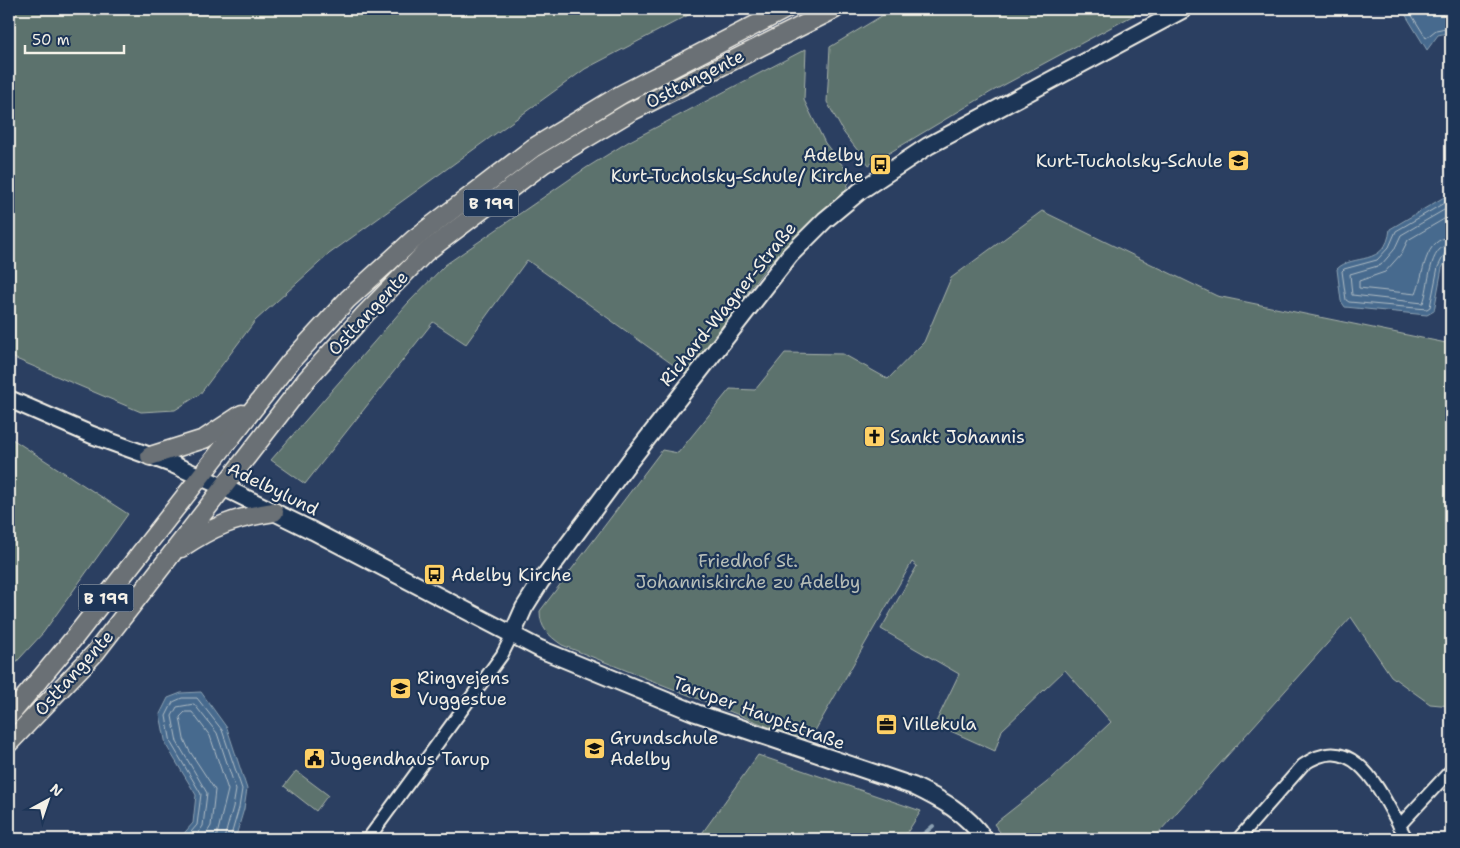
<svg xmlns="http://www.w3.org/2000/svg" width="1460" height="848" font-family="'Shantell Sans',sans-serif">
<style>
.green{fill:#5c726d;stroke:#a8b2aa}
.water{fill:#476b8e;stroke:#8ca1b2}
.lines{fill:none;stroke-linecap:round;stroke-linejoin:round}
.shore{stroke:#afbbc4;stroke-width:1}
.stream{stroke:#8ca1b2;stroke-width:4}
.street-casing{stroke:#f4f1e8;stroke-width:15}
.secondary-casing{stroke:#f4f1e8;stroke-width:20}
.primary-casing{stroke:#f4f1e8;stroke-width:21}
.street{stroke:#1d3557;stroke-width:11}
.secondary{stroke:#1d3557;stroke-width:16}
.primary{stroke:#6b7074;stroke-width:18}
.labels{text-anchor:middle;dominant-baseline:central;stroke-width:4.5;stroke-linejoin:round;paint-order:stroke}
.shield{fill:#1d3557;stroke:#b4b9bc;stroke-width:1}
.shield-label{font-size:16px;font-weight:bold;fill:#f4f1e8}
.street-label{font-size:18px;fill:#f4f1e8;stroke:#1d3557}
.poi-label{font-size:18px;fill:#f4f1e8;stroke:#1d3557;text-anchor:start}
.park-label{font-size:18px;fill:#b7beb7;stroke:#1d3557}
</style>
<rect width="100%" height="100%" fill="#2b3f61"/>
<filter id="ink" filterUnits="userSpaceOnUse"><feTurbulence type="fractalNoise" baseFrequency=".02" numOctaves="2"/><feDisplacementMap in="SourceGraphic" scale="10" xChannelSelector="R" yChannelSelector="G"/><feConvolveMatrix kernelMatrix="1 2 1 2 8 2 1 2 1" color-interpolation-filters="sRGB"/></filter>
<g filter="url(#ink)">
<g class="green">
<path d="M 9,9 L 700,9 L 585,69 L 329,254 L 255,321 L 200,394 L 175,410 L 141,412 L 9,356 Z"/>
<path d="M 893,9 L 1145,9 L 991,92 L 869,165 L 844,133 L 827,102 L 830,47 Z"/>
<path d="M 806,49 L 804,100 L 825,143 L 851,176 L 846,190 L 768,265 L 686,374 L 527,260 L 466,344 L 433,322 L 305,484 L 271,460 L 408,303 L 445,265 L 586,168 L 628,142 Z"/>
<path d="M 1042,211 L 1217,296 L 1451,344 L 1451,706 L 1430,704 L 1391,676 L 1351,617 L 1153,839 L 1005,839 L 994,824 L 1051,779 L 1111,722 L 1065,670 L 1002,730 L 995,751 L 935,724 L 959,674 L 881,629 L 917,566 L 912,562 L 812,736 L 802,740 L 562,645 C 548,635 540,628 540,611 L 662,450 L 678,453 L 730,389 L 755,390 L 785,353 L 843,354 L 888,379 L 924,342 L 951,278 Z"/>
<path d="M 9,437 L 128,514 L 43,633 L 9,670 Z"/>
<path d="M 758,755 L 921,811 L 903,839 L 698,839 Z"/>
<path d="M 296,771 L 328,795 L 316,811 L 284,786 Z"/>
</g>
<g class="water">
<path d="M 1402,9 L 1451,9 L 1451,32 L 1438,35 L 1427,50 Z"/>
<path d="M 1451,193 L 1451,252 L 1442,268 L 1434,311 L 1427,315 L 1345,307 L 1341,301 L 1337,269 C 1352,253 1386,268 1390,229 Z"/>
<path d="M 201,692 L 227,728 L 247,789 L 244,809 L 235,839 L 179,839 L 193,823 L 196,795 L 166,745 L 160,714 L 168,698 L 181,693 Z"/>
</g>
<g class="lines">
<g class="shore">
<path d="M 1408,9 L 1426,38 L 1436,30 L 1451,27"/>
<path d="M 1451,199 L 1396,231 L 1389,247 L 1377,260 L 1344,269 L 1342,271 L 1346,300 L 1349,302 L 1427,309 L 1430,307 L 1438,267 L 1445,253 L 1451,251"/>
<path d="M 1451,206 L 1401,235 L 1394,250 L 1381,265 L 1350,274 L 1352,295 L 1423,303 C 1430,287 1427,246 1451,244"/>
<path d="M 1451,215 L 1408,240 L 1401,254 L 1385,272 L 1359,281 L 1359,288 L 1416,294 C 1424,276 1423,238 1451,237"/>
<path d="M 185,839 L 197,825 L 201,794 L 171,743 L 166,716 L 173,702 L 182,698 L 197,698 L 222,730 L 242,789 L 239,808 L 230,839"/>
<path d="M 194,839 L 203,826 L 207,793 L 177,742 L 172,716 L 177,707 L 194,704 L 217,733 L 236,790 L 233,807 L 224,839"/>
<path d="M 203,839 L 211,826 L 215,790 L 189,750 L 184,739 L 180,717 L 185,712 L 192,712 L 210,736 L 228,790 L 216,839"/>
</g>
<path class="stream" d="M 918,839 L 933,826"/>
<defs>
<g id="street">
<path d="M 1399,826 L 1451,770"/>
<path d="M 368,839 L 502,655 L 512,635"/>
<path d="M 1238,839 L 1303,765 C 1358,726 1383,800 1407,839"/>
</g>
<g id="secondary">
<path d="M 9,399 L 92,435 L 172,464 L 223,487 L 313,531 L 540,649 L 696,713 L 913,786 C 940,799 967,813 984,839"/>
<path d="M 512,635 L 524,608 L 541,581 L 629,462 L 790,255 L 825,220 L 860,191 L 928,146 L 1184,9"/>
</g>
<g id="primary">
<path d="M 150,456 L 204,439 L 242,414"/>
<path d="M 181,548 C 214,526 234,518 274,512"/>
<path d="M 9,716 L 74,638 L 290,362 L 348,299 L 414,239 L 533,148 L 622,94 L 786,9"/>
<path d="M 9,743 L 95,653 L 307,379 L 365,314 L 426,252 L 543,164 L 630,112 L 835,9"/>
</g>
</defs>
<use href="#street" class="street-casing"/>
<use href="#secondary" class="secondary-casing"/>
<use href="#primary" class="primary-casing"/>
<use href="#street" class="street"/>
<use href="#secondary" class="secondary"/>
<use href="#primary" class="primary"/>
</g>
</g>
<defs>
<symbol id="school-square" viewBox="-11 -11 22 22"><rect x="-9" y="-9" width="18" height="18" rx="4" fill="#ffd166" stroke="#1d3557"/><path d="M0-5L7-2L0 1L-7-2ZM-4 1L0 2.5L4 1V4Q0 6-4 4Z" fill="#111"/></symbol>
<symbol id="bus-square" viewBox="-11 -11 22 22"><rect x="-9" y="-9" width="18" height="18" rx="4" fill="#ffd166" stroke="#1d3557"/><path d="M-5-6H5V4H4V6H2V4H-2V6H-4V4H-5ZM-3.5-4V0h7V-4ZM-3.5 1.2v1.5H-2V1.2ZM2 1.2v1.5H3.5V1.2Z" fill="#111"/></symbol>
<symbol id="church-square" viewBox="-11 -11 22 22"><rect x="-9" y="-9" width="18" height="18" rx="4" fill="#ffd166" stroke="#1d3557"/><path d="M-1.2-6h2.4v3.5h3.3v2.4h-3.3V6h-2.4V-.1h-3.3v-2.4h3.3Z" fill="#111"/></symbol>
<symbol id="office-square" viewBox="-11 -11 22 22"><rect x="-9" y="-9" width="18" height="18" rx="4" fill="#ffd166" stroke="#1d3557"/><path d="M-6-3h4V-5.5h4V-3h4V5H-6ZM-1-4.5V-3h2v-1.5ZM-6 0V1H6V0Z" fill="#111"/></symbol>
<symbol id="civic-square" viewBox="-11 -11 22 22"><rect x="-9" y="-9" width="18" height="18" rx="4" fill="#ffd166" stroke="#1d3557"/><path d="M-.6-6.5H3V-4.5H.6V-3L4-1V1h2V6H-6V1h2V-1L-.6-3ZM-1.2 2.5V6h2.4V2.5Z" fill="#111"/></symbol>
</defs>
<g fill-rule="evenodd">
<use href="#school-square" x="1226" y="148" width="25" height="25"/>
<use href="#bus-square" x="868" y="152" width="25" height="25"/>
<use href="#church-square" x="862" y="424" width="25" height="25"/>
<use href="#bus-square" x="422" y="562" width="25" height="25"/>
<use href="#school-square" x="388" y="676" width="25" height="25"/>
<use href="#office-square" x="874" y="712" width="25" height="25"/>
<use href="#school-square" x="582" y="736" width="25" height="25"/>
<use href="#civic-square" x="302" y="746" width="25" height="25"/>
</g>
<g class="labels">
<g class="shield">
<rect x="463.5" y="189.5" width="55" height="27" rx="4"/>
<rect x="78.5" y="584.5" width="55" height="27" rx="4"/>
</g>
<g class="shield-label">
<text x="491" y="203">B 199</text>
<text x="106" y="598">B 199</text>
</g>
<g class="street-label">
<text transform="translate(695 79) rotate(-27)">Osttangente</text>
<text transform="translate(728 304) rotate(-51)">Richard-Wagner-Straße</text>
<text transform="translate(368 313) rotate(-47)">Osttangente</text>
<text transform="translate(273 489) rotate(26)">Adelbylund</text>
<text transform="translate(74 673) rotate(-48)">Osttangente</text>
<text transform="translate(759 713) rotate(20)">Taruper Hauptstraße</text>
</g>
<g class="poi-label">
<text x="864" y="155" text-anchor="end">Adelby<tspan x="864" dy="21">Kurt-Tucholsky-Schule/ Kirche</tspan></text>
<text x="1223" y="161" text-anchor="end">Kurt-Tucholsky-Schule</text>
<text x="890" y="437">Sankt Johannis</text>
<text x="451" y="575">Adelby Kirche</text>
<text x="417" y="678">Ringvejens<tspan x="417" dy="21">Vuggestue</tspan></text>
<text x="902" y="724">Villekula</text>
<text x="610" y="738">Grundschule<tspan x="610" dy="21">Adelby</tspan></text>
<text x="330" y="759">Jugendhaus Tarup</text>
</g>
<g class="park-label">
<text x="748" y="561">Friedhof St.<tspan x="748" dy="21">Johanniskirche zu Adelby</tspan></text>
</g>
</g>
<rect width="1460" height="848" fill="none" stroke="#1d3557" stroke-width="30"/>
<rect x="15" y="15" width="1430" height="818" fill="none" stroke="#f4f1e8" stroke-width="2" filter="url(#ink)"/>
<g transform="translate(48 800) rotate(40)" stroke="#1d3557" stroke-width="4" paint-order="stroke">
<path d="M0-4L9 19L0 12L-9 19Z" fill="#f4f1e8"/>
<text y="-8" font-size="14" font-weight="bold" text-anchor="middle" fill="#f4f1e8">N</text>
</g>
<path d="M25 45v8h99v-8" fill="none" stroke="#f4f1e8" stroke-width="2.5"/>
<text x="32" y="45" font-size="15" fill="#f4f1e8" stroke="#1d3557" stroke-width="4" paint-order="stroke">50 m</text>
</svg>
